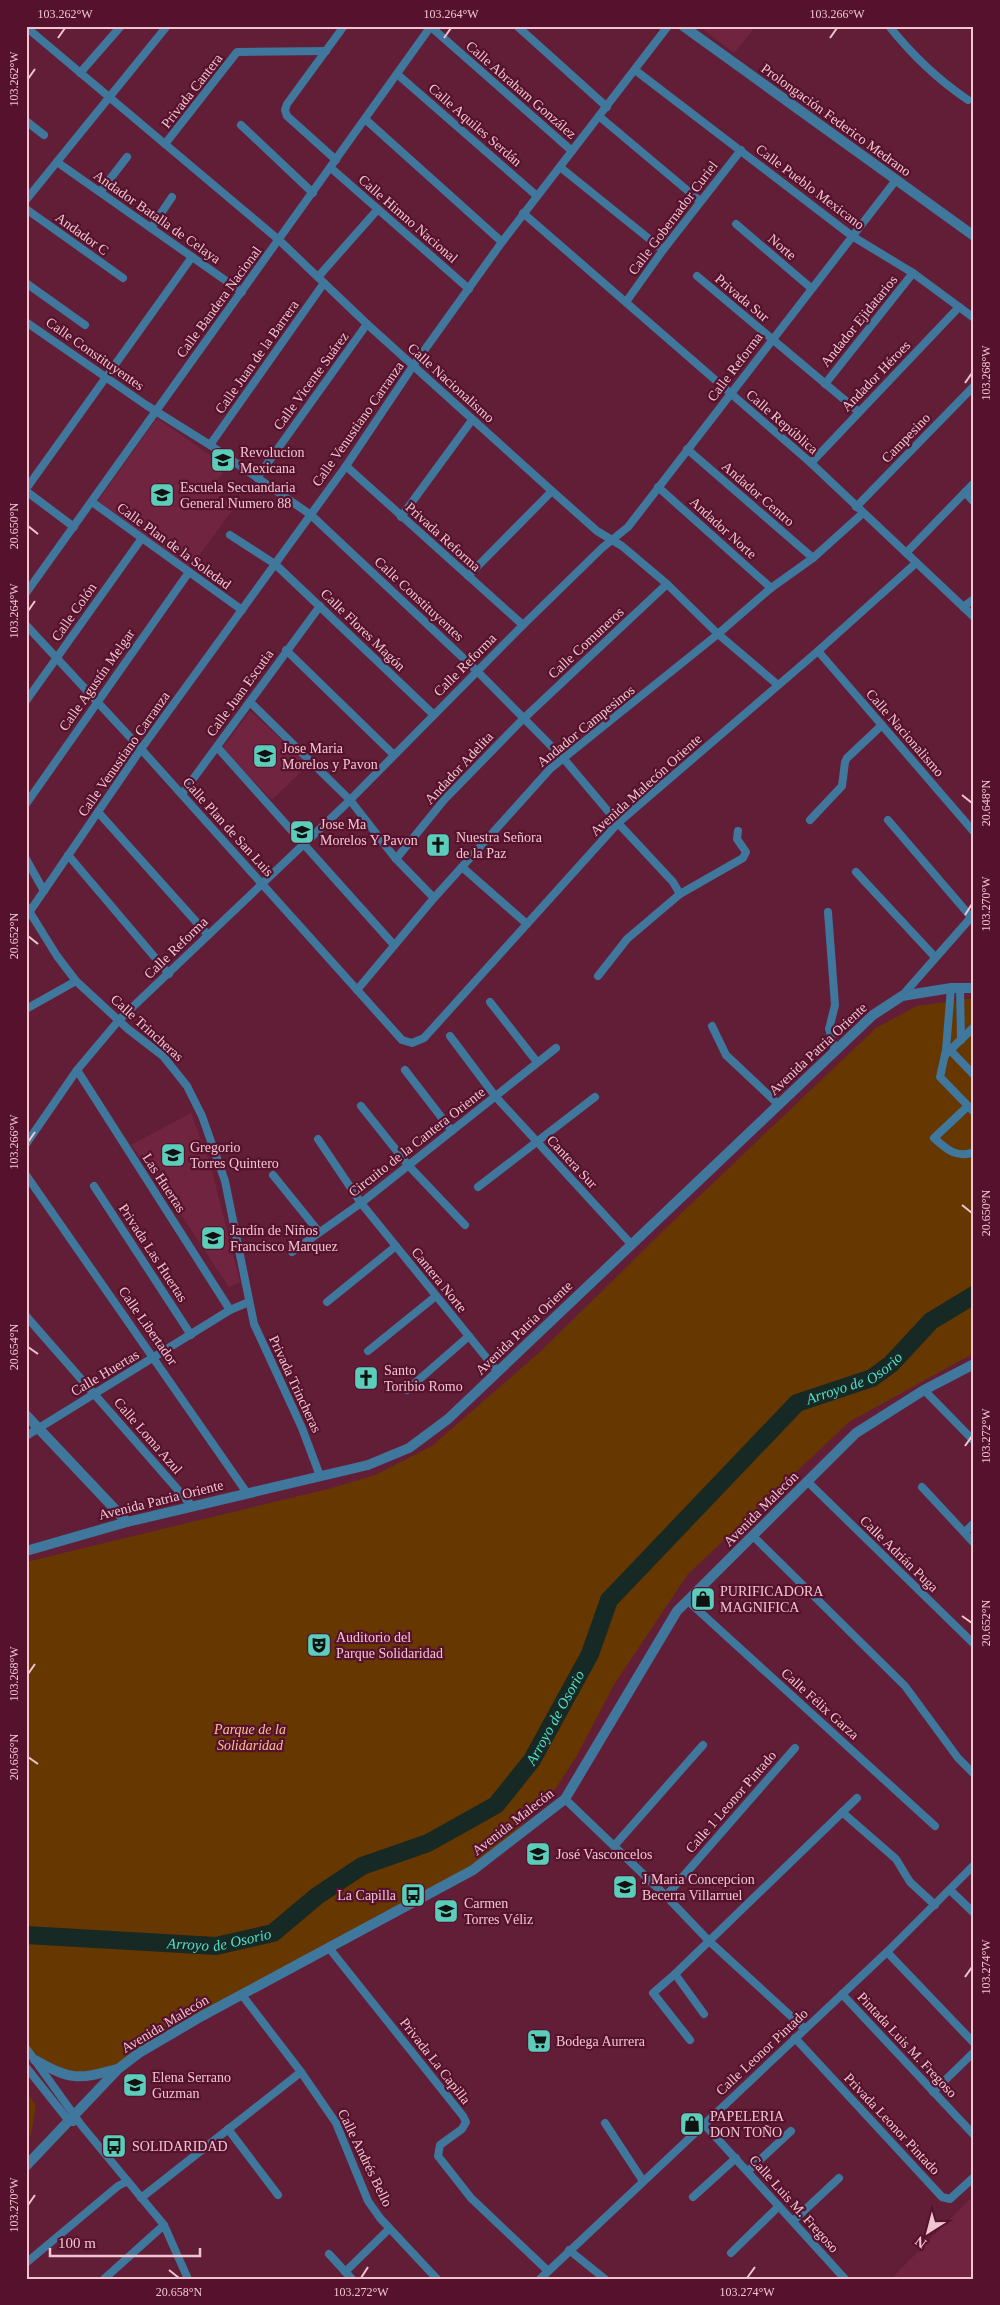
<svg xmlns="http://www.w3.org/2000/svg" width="1000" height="2305" font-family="Georgia,serif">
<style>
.built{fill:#702440}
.green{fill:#673700}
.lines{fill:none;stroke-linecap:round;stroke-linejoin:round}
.river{stroke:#162925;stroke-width:18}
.minor{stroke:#3f779d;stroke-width:8}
.tertiary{stroke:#3f779d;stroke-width:10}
.ticks{fill:none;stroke:#f0c5d0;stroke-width:2}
.labels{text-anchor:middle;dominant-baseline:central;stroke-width:4.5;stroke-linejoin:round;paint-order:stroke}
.street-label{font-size:14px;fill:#f0c5d0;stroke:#56122d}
.poi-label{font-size:14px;fill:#f0c5d0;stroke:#56122d;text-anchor:start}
.park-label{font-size:14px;font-style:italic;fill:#fabf8d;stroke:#56122d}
.water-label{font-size:15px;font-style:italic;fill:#51e0ca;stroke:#56122d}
.neatline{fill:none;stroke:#f0c5d0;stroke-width:2}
.ticks-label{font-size:12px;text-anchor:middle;fill:#f0c5d0}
</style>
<rect width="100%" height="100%" fill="#621e37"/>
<g class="built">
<path d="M 699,26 L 756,26 L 734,53 Z"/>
<path d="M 157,418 L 227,467 L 212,488 L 236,505 L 190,568 L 98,501 Z"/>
<path d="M 250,711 L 309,764 L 272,800 L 222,749 Z"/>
<path d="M 191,1113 L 211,1167 L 240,1282 L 229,1287 L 168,1195 L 131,1145 Z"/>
<path d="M 974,2195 L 974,2279 L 891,2279 Z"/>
</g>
<g class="green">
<path d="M 974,998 L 974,1353 L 849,1422 L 688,1574 L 615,1683 L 576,1757 L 558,1785 L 545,1802 L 490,1857 L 118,2069 L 74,2077 L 26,2052 L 26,1562 L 332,1488 L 375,1475 L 432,1446 L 540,1352 L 668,1226 L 876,1028 L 917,1006 Z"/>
<path d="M 26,2091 L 36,2106 L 31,2134 L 26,2139 Z"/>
</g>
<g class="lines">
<path class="river" id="s1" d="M 26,1935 L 216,1946 L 273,1933 L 317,1896 L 362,1866 L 428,1843 L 496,1805 L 532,1760 L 590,1654 L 609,1600 L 797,1403 L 872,1378 L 891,1364 L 931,1321 L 974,1295"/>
<g class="minor">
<path d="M 517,26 L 607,107"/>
<path d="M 889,26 C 912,55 937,79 968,100"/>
<path d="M 26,27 L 279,240 L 367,324 L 552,491 L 597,531 L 622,546 L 667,584 L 718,634 L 778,685"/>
<path d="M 431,27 L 572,151"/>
<path d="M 635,70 L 852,236 L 913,273 L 974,318"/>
<path d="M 80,73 L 121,26"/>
<path d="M 397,74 L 537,196"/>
<path d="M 600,117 L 700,201"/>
<path d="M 365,119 L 502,242"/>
<path d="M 26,121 L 44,135"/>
<path d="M 241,125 L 313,193"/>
<path d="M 165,144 L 237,52 L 326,51"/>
<path d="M 336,160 L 287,116 L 285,110 L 287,104 L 344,26"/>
<path d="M 57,162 L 242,292"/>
<path d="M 560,167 L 663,250"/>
<path d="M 331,168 L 469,289"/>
<path d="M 100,192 L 127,157"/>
<path d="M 26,200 L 167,26"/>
<path d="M 26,209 L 123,278"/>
<path d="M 523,213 L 811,463 L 974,617"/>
<path d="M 736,224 L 811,288"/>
<path d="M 151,228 L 172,197"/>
<path d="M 697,276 L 859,412"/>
<path d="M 318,277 L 378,209"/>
<path d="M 26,283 L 85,325"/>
<path d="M 626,302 L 663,250 L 741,150"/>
<path d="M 26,322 L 146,405 L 210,445 L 311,515 L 477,671 L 564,759 L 618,823 L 673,882 L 680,894"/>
<path d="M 825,384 L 913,273"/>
<path d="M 210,445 L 324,283"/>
<path d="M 687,449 L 813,558"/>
<path d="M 811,463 L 959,307"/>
<path d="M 346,466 L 523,625"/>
<path d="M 257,478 L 367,324"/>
<path d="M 658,487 L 771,588"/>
<path d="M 26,489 L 192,257"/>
<path d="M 26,491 L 74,527"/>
<path d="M 965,492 L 974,502"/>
<path d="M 92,502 L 242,610"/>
<path d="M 856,507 L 974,386"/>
<path d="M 401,517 L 472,420"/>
<path d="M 230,535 L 275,564 L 434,715"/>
<path d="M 906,553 L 974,483"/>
<path d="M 468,576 L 552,491"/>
<path d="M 26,593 L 431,26"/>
<path d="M 963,607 L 974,599"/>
<path d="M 26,625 L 141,749 L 402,1040 L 412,1043 L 424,1038 L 618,823 L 818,651 L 916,563"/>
<path d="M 286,650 L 394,755"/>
<path d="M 818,651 L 974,832"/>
<path d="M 26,701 L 142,538"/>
<path d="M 250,702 L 350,800 L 396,859 L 434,898"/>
<path d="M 217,747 L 394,945"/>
<path d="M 182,794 L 320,606"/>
<path d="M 26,804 L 189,572"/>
<path d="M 98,812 L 208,935"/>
<path d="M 810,820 L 842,786 L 845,762 L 847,758 L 882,725"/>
<path d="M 888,820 L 971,917"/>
<path d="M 68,855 L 169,974"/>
<path d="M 26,859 L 44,891"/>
<path d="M 396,859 L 444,800 L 522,720 L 667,584"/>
<path d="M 462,867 L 527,924"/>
<path d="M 856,872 L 934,956"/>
<path d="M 26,906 L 57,956 L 76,981 L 128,1029 L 163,1056 L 187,1086 L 202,1116 L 225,1181 L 254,1324 L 302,1428 L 320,1476"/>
<path d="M 828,912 L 835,1005 L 829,1029 L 835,1050"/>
<path d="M 26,917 L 141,749 L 346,466 L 413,366 L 502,242 L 668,26"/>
<path d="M 598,976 L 627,939 L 680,894 L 743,858 L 746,852 L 737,839 L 738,831"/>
<path d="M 960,987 L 961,1040"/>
<path d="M 951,988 L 946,1050 L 940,1077 L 974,1112"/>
<path d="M 357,990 L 434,898 L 550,769 L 718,634 L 771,588 L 813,558 L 863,513"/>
<path d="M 902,996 L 974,914"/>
<path d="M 490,1002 L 537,1062"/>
<path d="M 26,1009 L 76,981"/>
<path d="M 712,1026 L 726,1055 L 778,1104"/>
<path d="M 450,1036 L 495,1096 L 631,1244"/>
<path d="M 950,1050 L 974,1075"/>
<path d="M 945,1055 L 974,1027"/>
<path d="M 77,1070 L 230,1310"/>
<path d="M 405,1070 L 452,1131"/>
<path d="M 361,1106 L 408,1165 L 465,1225"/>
<path d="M 968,1106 L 934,1138 C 946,1149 957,1159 974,1152"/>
<path d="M 318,1139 L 361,1203 L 498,1372"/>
<path d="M 26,1144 L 77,1070 L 119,1020 L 345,805 L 523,625 L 602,548 L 628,527 L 896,180"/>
<path d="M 26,1175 L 247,1493"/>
<path d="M 273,1175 L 319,1232"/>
<path d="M 94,1186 L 191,1335"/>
<path d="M 478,1187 L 595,1097"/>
<path d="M 292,1252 L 361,1203 L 556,1048"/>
<path d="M 327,1302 L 396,1246"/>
<path d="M 26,1316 L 192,1506"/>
<path d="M 368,1351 L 436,1296"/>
<path d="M 407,1390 L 469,1336"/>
<path d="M 924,1390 L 974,1441"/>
<path d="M 26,1436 L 230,1310 L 249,1302"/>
<path d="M 808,1482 L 974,1644"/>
<path d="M 922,1487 L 974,1543"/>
<path d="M 965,1532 L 974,1523"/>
<path d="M 753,1536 L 905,1686 L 958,1758 L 974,1774"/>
<path d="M 688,1601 L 935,1826"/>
<path d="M 565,1799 L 666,1896 L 709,1941 L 805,2029"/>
<path d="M 842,1812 L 896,1859 L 910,1882 L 935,1905"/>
<path d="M 614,1846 L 703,1745"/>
<path d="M 950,1890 L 974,1913"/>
<path d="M 666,1896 L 795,1748"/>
<path d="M 329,1948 L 463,2116 L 466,2122 L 462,2129 L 440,2145 L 438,2156 L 471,2198 L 548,2271"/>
<path d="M 887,1952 L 974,2043"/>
<path d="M 675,1974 L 653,1993 L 690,2040"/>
<path d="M 842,1994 L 974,2135"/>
<path d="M 242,1995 L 301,2072 L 336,2123 L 368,2201 L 380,2218 L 437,2279"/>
<path d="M 704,2014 L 675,1974 L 857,1798"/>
<path d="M 795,2038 L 942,2197 L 950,2199 L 974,2177"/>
<path d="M 26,2048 L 82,2126 L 164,2225 L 188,2279"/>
<path d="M 26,2067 L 69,2121 L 73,2122"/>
<path d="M 933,2092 L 974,2052"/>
<path d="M 605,2123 L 643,2181"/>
<path d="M 704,2124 L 845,2279"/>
<path d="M 228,2129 L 278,2195"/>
<path d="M 748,2171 L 791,2131"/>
<path d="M 693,2197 L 736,2158"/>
<path d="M 141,2198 L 301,2072"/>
<path d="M 793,2221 L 839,2178"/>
<path d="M 569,2250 L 605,2279"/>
<path d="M 731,2253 L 779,2206"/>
<path d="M 329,2254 L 352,2279"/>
<path d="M 26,2263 L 118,2186 L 126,2182"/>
<path d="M 345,2272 L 389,2229"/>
<path d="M 104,2279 L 164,2225"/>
<path d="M 540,2279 L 887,1952 L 974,1865"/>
</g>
<g class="tertiary">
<path d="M 683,26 L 974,236"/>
<path d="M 26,1415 L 127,1522"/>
<path d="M 26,1551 L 127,1522 L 368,1465 L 409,1448 L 448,1419 L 873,1015 L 902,996 L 951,988 L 974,988"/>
<path d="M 35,2060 C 71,2080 77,2080 117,2069"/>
<path d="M 26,2166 L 118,2069 L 139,2053 L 202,2016 L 473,1870 L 565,1799 L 677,1611 L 856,1433 L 924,1390 L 974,1364"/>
</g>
</g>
<path class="ticks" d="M 58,38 L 65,28M 444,38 L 451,28M 830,38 L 837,28M 28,79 L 35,69M 965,383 L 972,373M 28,526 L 38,534M 28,611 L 35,601M 962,795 L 972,803M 965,915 L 972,904M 28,936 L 38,944M 28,1142 L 35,1132M 962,1205 L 972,1213M 28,1347 L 38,1354M 965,1446 L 972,1436M 962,1616 L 972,1623M 28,1674 L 35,1664M 28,1757 L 38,1764M 965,1977 L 972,1967M 28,2205 L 35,2195M 169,2270 L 179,2278M 361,2278 L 368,2267M 747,2278 L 755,2267"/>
<defs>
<symbol id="school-square" viewBox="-11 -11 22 22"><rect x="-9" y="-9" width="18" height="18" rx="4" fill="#5bcebb" stroke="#56122d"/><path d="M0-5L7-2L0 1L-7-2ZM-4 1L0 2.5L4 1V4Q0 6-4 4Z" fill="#111"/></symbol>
<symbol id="church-square" viewBox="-11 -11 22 22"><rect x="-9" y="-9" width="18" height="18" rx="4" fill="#5bcebb" stroke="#56122d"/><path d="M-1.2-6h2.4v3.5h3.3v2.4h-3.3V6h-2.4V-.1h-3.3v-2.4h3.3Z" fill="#111"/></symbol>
<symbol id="shop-square" viewBox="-11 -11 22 22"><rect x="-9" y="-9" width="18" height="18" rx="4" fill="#5bcebb" stroke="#56122d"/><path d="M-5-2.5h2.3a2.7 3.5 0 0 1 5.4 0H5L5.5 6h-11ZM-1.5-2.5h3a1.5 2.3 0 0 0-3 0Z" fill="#111"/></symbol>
<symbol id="theatre-square" viewBox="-11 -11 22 22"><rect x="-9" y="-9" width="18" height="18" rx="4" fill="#5bcebb" stroke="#56122d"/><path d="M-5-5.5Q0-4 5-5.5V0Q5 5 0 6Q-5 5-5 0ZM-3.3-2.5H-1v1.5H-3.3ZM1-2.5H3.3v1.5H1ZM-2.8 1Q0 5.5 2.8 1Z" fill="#111"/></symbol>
<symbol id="bus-square" viewBox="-11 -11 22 22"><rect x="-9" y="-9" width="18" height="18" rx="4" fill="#5bcebb" stroke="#56122d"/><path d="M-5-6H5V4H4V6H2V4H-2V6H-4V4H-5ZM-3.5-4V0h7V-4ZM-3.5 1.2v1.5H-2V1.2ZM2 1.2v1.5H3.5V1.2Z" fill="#111"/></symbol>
<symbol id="supermarket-square" viewBox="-11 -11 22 22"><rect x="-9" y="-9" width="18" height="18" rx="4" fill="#5bcebb" stroke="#56122d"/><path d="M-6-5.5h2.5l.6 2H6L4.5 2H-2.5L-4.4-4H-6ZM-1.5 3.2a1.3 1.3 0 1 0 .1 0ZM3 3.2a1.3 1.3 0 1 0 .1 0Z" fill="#111"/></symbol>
</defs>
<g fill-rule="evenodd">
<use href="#school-square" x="209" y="446" width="28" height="28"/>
<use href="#school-square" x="148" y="481" width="28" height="28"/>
<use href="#school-square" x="251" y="742" width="28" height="28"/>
<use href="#school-square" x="288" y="818" width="28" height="28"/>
<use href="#church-square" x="424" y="831" width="28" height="28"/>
<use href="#school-square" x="159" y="1141" width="28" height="28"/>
<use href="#school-square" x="199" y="1224" width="28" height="28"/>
<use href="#church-square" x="352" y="1364" width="28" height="28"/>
<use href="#shop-square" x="689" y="1585" width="28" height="28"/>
<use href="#theatre-square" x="305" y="1631" width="28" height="28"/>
<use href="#school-square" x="524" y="1840" width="28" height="28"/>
<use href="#school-square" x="611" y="1873" width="28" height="28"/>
<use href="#bus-square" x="399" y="1881" width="28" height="28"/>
<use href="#school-square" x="432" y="1897" width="28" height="28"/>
<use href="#supermarket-square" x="525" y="2027" width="28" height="28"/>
<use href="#school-square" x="121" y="2071" width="28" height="28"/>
<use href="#shop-square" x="678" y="2110" width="28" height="28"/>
<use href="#bus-square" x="100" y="2132" width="28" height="28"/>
</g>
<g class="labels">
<g class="street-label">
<text transform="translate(521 90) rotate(41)">Calle Abraham González</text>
<text transform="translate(192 91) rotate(-52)">Privada Cantera</text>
<text transform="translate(836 120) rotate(36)">Prolongación Federico Medrano</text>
<text transform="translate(475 125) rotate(41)">Calle Aquiles Serdán</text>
<text transform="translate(810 187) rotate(37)">Calle Pueblo Mexicano</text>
<text transform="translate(157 217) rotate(35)">Andador Batalla de Celaya</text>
<text transform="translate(673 218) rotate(-53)">Calle Gobernador Curiel</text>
<text transform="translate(408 219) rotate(41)">Calle Himno Nacional</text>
<text transform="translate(82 234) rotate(36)">Andador C</text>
<text transform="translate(782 247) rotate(40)">Norte</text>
<text transform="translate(742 298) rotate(40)">Privada Sur</text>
<text transform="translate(219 302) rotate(-54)">Calle Bandera Nacional</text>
<text transform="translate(859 321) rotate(-51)">Andador Ejidatarios</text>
<text transform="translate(95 354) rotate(35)">Calle Constituyentes</text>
<text transform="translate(257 357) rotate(-55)">Calle Juan de la Barrera</text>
<text transform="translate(735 367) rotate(-53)">Calle Reforma</text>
<text transform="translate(876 376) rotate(-46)">Andador Héroes</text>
<text transform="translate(311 381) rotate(-54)">Calle Vicente Suárez</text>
<text transform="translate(451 383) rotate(42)">Calle Nacionalismo</text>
<text transform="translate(782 422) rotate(41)">Calle República</text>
<text transform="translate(358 424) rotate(-55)">Calle Venustiano Carranza</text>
<text transform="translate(906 438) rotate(-46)">Campesino</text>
<text transform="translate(758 494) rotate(41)">Andador Centro</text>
<text transform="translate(723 528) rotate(42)">Andador Norte</text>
<text transform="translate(443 537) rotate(42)">Privada Reforma</text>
<text transform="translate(174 546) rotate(36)">Calle Plan de la Soledad</text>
<text transform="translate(419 599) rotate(43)">Calle Constituyentes</text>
<text transform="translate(74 612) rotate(-55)">Calle Colón</text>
<text transform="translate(363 630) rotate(44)">Calle Flores Magón</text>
<text transform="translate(586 643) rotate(-43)">Calle Comuneros</text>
<text transform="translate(465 665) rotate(-45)">Calle Reforma</text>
<text transform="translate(97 680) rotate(-55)">Calle Agustín Melgar</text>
<text transform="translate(240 693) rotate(-54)">Calle Juan Escutia</text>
<text transform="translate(586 726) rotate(-39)">Andador Campesinos</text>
<text transform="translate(905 733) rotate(49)">Calle Nacionalismo</text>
<text transform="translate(124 754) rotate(-55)">Calle Venustiano Carranza</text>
<text transform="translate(459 768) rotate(-47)">Andador Adelita</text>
<text transform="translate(646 785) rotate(-42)">Avenida Malecón Oriente</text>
<text transform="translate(228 827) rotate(48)">Calle Plan de San Luis</text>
<text transform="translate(176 948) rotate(-44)">Calle Reforma</text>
<text transform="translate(147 1028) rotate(42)">Calle Trincheras</text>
<text transform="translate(818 1049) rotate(-43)">Avenida Patria Oriente</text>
<text transform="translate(417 1142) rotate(-38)">Circuito de la Cantera Oriente</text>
<text transform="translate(572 1162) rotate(47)">Cantera Sur</text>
<text transform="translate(164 1183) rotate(57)">Las Huertas</text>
<text transform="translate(153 1253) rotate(57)">Privada Las Huertas</text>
<text transform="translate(439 1280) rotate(51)">Cantera Norte</text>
<text transform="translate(148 1326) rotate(55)">Calle Libertador</text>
<text transform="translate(524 1328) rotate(-44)">Avenida Patria Oriente</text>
<text transform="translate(105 1373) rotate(-31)">Calle Huertas</text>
<text transform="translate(295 1384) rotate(65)">Privada Trincheras</text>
<text transform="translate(148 1436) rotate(49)">Calle Loma Azul</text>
<text transform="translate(161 1500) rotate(-14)">Avenida Patria Oriente</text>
<text transform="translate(761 1509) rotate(-45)">Avenida Malecón</text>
<text transform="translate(899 1554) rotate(44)">Calle Adrián Puga</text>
<text transform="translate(820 1704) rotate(42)">Calle Félix Garza</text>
<text transform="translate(731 1802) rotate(-49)">Calle 1 Leonor Pintado</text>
<text transform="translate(513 1822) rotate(-38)">Avenida Malecón</text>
<text transform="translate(165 2024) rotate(-31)">Avenida Malecón</text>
<text transform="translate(907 2045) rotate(47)">Pintada Luis M. Fregoso</text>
<text transform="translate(762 2052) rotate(-43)">Calle Leonor Pintado</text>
<text transform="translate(435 2061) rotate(52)">Privada La Capilla</text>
<text transform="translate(892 2124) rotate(47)">Privada Leonor Pintado</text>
<text transform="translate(365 2158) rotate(64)">Calle Andrés Bello</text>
<text transform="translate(794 2204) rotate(48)">Calle Luis M. Fregoso</text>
</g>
<g class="poi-label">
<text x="240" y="452">Revolucion<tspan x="240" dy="16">Mexicana</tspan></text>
<text x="180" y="487">Escuela Secuandaria<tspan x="180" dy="16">General Numero 88</tspan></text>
<text x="282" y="748">Jose Maria<tspan x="282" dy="16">Morelos y Pavon</tspan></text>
<text x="320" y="824">Jose Ma<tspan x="320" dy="16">Morelos Y Pavon</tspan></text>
<text x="456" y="837">Nuestra Señora<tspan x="456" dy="16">de la Paz</tspan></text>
<text x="190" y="1147">Gregorio<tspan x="190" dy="16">Torres Quintero</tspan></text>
<text x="230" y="1230">Jardín de Niños<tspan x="230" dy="16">Francisco Marquez</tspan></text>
<text x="384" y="1370">Santo<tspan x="384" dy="16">Toribio Romo</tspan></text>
<text x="720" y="1591">PURIFICADORA<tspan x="720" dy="16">MAGNIFICA</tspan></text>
<text x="336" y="1637">Auditorio del<tspan x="336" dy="16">Parque Solidaridad</tspan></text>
<text x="556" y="1854">José Vasconcelos</text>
<text x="642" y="1879">J Maria Concepcion<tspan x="642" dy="16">Becerra Villarruel</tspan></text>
<text x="396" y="1895" text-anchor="end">La Capilla</text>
<text x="464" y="1903">Carmen<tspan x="464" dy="16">Torres Véliz</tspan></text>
<text x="556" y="2041">Bodega Aurrera</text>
<text x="152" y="2077">Elena Serrano<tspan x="152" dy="16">Guzman</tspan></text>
<text x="710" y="2116">PAPELERIA<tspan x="710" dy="16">DON TOÑO</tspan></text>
<text x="132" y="2146">SOLIDARIDAD</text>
</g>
<g class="park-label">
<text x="250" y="1729">Parque de la<tspan x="250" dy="16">Solidaridad</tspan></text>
</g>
<g class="water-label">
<text stroke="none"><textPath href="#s1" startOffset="1079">Arroyo de Osorio</textPath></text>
<text stroke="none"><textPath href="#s1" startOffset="614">Arroyo de Osorio</textPath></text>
<text stroke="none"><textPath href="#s1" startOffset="194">Arroyo de Osorio</textPath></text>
</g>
</g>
<rect width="1000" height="2305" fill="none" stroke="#56122d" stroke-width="55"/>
<g transform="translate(928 2232) rotate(216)" stroke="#56122d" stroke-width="4" paint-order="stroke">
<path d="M0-4L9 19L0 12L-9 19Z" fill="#f0c5d0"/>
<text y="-8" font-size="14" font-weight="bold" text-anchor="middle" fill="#f0c5d0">N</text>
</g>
<path d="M50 2248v8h150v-8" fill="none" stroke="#f0c5d0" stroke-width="2.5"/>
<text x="58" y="2248" font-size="15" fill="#f0c5d0" stroke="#56122d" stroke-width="4" paint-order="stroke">100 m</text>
<rect x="28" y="28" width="944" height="2250" class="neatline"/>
<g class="ticks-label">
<text x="65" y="18">103.262°W</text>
<text x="451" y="18">103.264°W</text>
<text x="837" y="18">103.266°W</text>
<text transform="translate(14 79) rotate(-90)" y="4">103.262°W</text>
<text transform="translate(986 373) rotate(-90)" y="4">103.268°W</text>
<text transform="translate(14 526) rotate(-90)" y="4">20.650°N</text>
<text transform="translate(14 611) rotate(-90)" y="4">103.264°W</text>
<text transform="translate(986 803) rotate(-90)" y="4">20.648°N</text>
<text transform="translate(986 904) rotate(-90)" y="4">103.270°W</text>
<text transform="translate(14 936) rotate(-90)" y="4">20.652°N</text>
<text transform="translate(14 1142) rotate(-90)" y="4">103.266°W</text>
<text transform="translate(986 1213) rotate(-90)" y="4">20.650°N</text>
<text transform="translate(14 1347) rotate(-90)" y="4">20.654°N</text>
<text transform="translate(986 1436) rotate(-90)" y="4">103.272°W</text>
<text transform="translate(986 1623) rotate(-90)" y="4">20.652°N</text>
<text transform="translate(14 1674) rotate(-90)" y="4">103.268°W</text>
<text transform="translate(14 1757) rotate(-90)" y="4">20.656°N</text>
<text transform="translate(986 1967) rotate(-90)" y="4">103.274°W</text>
<text transform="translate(14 2205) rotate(-90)" y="4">103.270°W</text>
<text x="179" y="2296">20.658°N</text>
<text x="361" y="2296">103.272°W</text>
<text x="747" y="2296">103.274°W</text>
</g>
</svg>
